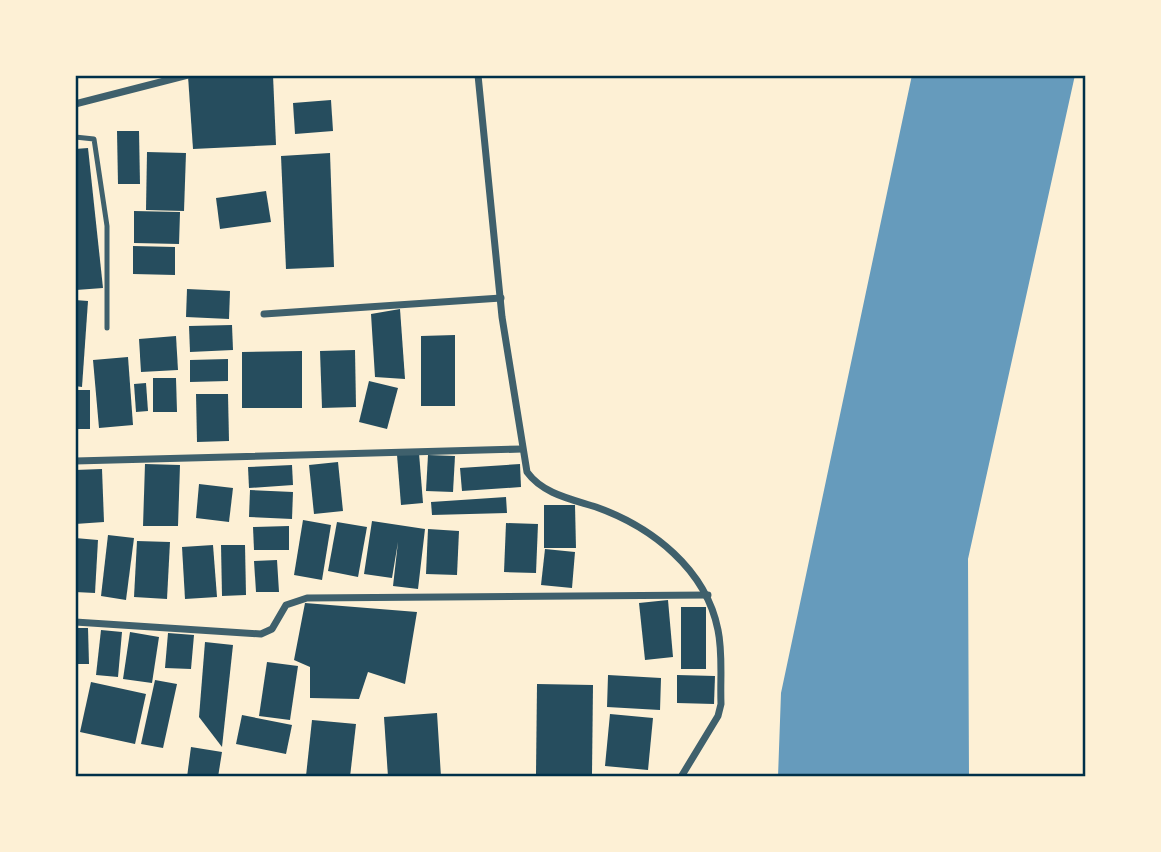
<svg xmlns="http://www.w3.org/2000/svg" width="1161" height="852" font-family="'PT Serif',serif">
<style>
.water{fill:#669bbc}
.building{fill:#264d5e}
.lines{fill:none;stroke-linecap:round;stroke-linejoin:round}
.service{stroke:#3f606c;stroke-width:5}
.minor{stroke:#3f606c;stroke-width:7}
.neatline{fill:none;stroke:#003049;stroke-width:2.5}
</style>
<rect width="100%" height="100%" fill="#fdf0d5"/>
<path class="water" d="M 912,75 L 1075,75 L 968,559 L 969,777 L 778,777 L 781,693 Z"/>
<g class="building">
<path d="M 273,75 L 276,145 L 193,149 L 188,76 Z"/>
<path d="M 331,100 L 333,131 L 295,134 L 293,103 Z"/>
<path d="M 117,131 L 139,131 L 140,184 L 118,184 Z"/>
<path d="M 88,148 L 103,288 L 76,290 L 75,149 Z"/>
<path d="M 147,152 L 186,153 L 184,211 L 146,210 Z"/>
<path d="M 330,153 L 334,267 L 286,269 L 281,156 Z"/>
<path d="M 266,191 L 271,222 L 220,229 L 216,198 Z"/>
<path d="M 134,211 L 180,212 L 179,244 L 134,243 Z"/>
<path d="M 133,246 L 175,247 L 175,275 L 133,274 Z"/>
<path d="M 187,289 L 230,291 L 229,319 L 186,317 Z"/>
<path d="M 75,300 L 88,301 L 82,387 L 75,386 Z"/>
<path d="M 400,309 L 405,379 L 375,377 L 371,314 Z"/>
<path d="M 232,325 L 233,350 L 190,352 L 189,326 Z"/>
<path d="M 455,335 L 455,406 L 421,406 L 421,336 Z"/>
<path d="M 176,336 L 178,370 L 141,372 L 139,339 Z"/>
<path d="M 355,350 L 356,407 L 322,408 L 320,351 Z"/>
<path d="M 302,351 L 302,408 L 242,408 L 242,352 Z"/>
<path d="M 128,357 L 133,425 L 99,428 L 93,360 Z"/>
<path d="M 228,359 L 228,381 L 190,382 L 190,360 Z"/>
<path d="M 153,378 L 176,378 L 177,412 L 153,412 Z"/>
<path d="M 369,381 L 398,388 L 387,429 L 359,422 Z"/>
<path d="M 146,383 L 148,411 L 136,412 L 134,384 Z"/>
<rect x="75" y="390" width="15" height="39"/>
<path d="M 196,394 L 228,394 L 229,441 L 197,442 Z"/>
<path d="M 419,453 L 423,503 L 401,505 L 397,455 Z"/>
<path d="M 428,455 L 455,456 L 453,492 L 426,491 Z"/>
<path d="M 338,462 L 343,511 L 314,514 L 309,465 Z"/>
<path d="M 145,464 L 180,465 L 178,526 L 143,526 Z"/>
<path d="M 520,464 L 521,487 L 462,491 L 460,468 Z"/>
<path d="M 292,465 L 293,485 L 249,488 L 248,467 Z"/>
<path d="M 102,469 L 104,522 L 75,524 L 75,470 Z"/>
<path d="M 199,484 L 233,488 L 229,522 L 196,518 Z"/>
<path d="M 250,490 L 293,492 L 292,519 L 249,517 Z"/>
<path d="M 506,497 L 507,513 L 432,515 L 431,502 Z"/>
<path d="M 544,505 L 575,505 L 576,548 L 544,548 Z"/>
<path d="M 303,520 L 331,525 L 322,580 L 294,575 Z"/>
<path d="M 372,521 L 425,529 L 418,589 L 393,586 L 398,542 L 392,578 L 364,574 Z"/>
<path d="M 337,522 L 367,527 L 358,577 L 328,571 Z"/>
<path d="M 506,523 L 538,524 L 536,573 L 504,572 Z"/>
<path d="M 289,526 L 289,550 L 254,550 L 253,527 Z"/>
<path d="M 428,529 L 459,531 L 457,575 L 426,574 Z"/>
<path d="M 108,535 L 134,538 L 126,600 L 101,596 Z"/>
<path d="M 75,538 L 98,540 L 95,593 L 75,592 Z"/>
<path d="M 137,541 L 170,542 L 167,599 L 134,597 Z"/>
<path d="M 213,545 L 217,597 L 185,599 L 182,547 Z"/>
<path d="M 221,545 L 245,545 L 246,595 L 222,596 Z"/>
<path d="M 545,549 L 575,552 L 572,588 L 541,585 Z"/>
<path d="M 277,560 L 279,592 L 256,592 L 254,561 Z"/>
<path d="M 668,600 L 673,657 L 645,660 L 639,603 Z"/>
<path d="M 305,603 L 417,612 L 405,684 L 368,672 L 359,699 L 310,698 L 310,667 L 294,660 Z"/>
<rect x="681" y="607" width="25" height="62"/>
<path d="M 75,628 L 88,628 L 89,664 L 75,664 Z"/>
<path d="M 101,630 L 122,632 L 118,677 L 96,675 Z"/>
<path d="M 130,632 L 159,637 L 152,683 L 123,679 Z"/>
<path d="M 168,633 L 194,635 L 191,669 L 165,668 Z"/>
<path d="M 205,642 L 233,645 L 222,747 L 199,717 Z"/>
<path d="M 267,662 L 298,666 L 290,720 L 259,716 Z"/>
<path d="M 608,675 L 661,678 L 660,710 L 607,707 Z"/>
<path d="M 677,675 L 715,676 L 714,704 L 677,703 Z"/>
<path d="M 155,680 L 177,684 L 163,748 L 141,744 Z"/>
<path d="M 91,682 L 146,694 L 135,744 L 80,732 Z"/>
<path d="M 537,684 L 593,685 L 592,774 L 536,774 Z"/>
<path d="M 437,713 L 441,777 L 388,777 L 384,717 Z"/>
<path d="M 610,714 L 653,718 L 648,770 L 605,766 Z"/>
<path d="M 242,715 L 292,725 L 286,754 L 236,744 Z"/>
<path d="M 312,720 L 356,724 L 350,777 L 306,776 Z"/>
<path d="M 191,747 L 222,752 L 218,777 L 187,777 Z"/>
</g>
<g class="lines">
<path class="service" d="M 75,137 L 94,139 L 107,226 L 107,328"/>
<g class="minor">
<path d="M 478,75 L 502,317 L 527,472 C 543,494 571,499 596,507 C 652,527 706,569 718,630 C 723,654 720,680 721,704 L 718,716 L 681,777"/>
<path d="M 75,104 L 188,75"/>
<path d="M 264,314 L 501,298"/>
<path d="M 75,461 L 522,449"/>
<path d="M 75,622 L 261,634 L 272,629 L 286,605 L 307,598 L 708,595"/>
</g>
</g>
<rect width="1161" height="852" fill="none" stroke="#fdf0d5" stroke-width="154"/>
<rect x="77" y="77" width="1007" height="698" class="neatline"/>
</svg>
